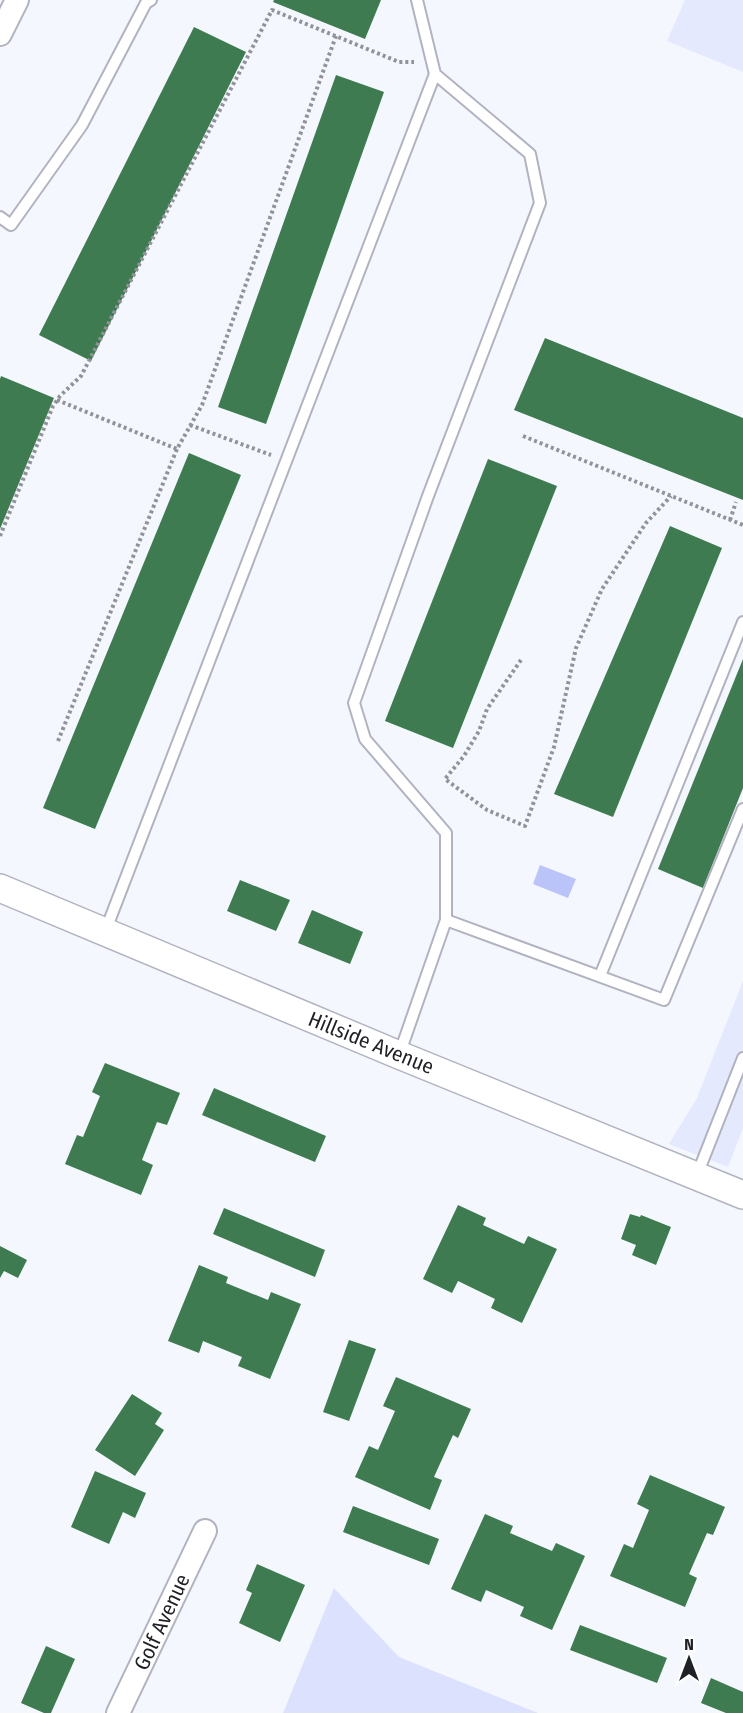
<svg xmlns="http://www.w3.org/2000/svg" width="743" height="1713" font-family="'Fira Sans Condensed',sans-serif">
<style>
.built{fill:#e5e9fd}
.green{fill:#dce2fd}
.water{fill:#bac4f8}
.building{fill:#3e7b50}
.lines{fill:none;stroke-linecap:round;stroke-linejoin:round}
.service-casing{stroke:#b1b3c0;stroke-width:14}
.minor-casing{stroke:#b1b3c0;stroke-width:26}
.tertiary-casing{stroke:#b1b3c0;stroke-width:30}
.path{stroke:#919399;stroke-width:4;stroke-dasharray:3 3;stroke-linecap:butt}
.service{stroke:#fff;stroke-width:10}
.minor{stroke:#fff;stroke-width:22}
.tertiary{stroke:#fff;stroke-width:27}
.labels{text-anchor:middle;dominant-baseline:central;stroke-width:4.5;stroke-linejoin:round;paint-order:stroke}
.street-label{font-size:21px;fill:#202126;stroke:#fff}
</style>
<rect width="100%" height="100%" fill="#f5f7ff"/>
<g class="built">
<path d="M 685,0 L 743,0 L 743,72 L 667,41 Z"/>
<path d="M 743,981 L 743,1128 L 728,1167 L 669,1144 L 697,1098 Z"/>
</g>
<path class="green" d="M 334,1588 L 399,1657 L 538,1713 L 283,1713 Z"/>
<path class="water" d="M 540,865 L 576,879 L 568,898 L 533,884 Z"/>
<g class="building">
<path d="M 274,0 L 381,0 L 365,39 L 273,2 Z"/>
<path d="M 194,27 L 246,52 L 91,361 L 39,335 Z"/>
<path d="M 336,75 L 384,92 L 266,424 L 218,407 Z"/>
<path d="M 545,338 L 743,418 L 743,500 L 514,410 Z"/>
<path d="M 1,376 L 54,398 L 0,529 L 0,379 Z"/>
<path d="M 189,453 L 241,475 L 95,829 L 43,808 Z"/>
<path d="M 488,459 L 557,486 L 453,748 L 385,721 Z"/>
<path d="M 670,526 L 722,548 L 613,817 L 554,794 Z"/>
<path d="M 743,659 L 743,788 L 703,888 L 658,869 Z"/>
<path d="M 240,880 L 290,900 L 276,931 L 227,911 Z"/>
<path d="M 312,910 L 363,932 L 350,964 L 298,943 Z"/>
<path d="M 105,1063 L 180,1093 L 167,1125 L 157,1122 L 142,1160 L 153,1165 L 141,1195 L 65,1164 L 77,1135 L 83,1137 L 100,1096 L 92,1092 Z"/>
<path d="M 214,1088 L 326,1136 L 315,1162 L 202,1115 Z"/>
<path d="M 458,1205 L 486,1218 L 483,1225 L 524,1244 L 528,1236 L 557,1249 L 522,1323 L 491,1308 L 495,1299 L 458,1281 L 452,1293 L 423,1279 Z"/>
<path d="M 224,1208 L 325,1250 L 315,1277 L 213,1234 Z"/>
<path d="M 630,1214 L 640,1217 L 641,1215 L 671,1227 L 656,1265 L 632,1255 L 636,1245 L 621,1239 Z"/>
<path d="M 0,1246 L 27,1260 L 18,1278 L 4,1271 L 0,1278 Z"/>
<path d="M 199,1265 L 228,1277 L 226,1283 L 268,1300 L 271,1292 L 301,1304 L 270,1379 L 238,1366 L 242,1357 L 203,1341 L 199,1353 L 168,1341 Z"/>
<path d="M 349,1340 L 376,1349 L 349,1421 L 323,1412 Z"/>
<path d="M 396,1377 L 471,1409 L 458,1438 L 453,1435 L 434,1477 L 442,1480 L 430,1510 L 355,1477 L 369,1446 L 378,1450 L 395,1411 L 383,1406 Z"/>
<path d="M 132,1394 L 162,1413 L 155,1424 L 164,1430 L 135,1476 L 95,1450 Z"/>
<path d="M 95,1471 L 146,1493 L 135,1518 L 123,1512 L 109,1544 L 71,1527 Z"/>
<path d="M 650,1475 L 725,1507 L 713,1535 L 707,1533 L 689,1574 L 697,1578 L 685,1607 L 610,1576 L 624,1544 L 633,1548 L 649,1510 L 637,1504 Z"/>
<path d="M 353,1506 L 439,1539 L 429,1565 L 343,1532 Z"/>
<path d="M 485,1514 L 513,1526 L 510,1533 L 552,1551 L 556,1543 L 585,1556 L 552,1630 L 520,1616 L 524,1607 L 486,1590 L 481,1602 L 451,1589 Z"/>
<path d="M 257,1564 L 305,1585 L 280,1642 L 239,1623 L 252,1593 L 246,1590 Z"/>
<path d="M 580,1625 L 667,1658 L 657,1683 L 570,1650 Z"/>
<path d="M 46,1646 L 75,1659 L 51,1713 L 44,1713 L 21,1703 Z"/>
<path d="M 711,1678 L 743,1692 L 743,1713 L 726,1713 L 701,1703 Z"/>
</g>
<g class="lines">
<defs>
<g id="service">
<path d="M 417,0 L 435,74 L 530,154 L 540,203 L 428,496 L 354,703 L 365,739 L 446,833 L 446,920 L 664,1000 L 743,809"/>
<path d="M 0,217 L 11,225 L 82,125 L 146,3 L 151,0"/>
<path d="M 105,932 L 435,74"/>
<path d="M 600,976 L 743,622"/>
<path d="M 399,1055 L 446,920"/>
<path d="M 697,1175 L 743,1058"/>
</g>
<g id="minor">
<path d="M 0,34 L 17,0"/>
<path d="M 118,1713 L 205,1531"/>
</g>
<path id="tertiary" d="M 0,888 L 399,1055 L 743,1195"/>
</defs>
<use href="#service" class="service-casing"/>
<use href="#minor" class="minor-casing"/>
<use href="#tertiary" class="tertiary-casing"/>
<g class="path">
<path d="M 57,400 L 177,449 L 202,405 L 336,36"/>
<path d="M 190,425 L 271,455"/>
<path d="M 523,436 L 743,525"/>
<path d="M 730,520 L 736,502"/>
<path d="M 0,536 L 53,406 L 60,396 L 81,376 L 272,10 L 399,62 L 414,62"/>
<path d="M 521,660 L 487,709 L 479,731 L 464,756 L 445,779 L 487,810 L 525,826 L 554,747 L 576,648 L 602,589 L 646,523 L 671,496"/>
<path d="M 58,741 L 177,449"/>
</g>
<use href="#service" class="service"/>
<use href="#minor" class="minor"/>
<use href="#tertiary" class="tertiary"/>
</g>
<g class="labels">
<g class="street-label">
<text transform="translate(371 1043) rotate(22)">Hillside Avenue</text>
<text transform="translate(162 1622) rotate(-65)">Golf Avenue</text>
</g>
</g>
<g transform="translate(689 1659)" stroke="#ffffff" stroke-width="4.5" paint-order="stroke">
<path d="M0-4.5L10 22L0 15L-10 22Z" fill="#202126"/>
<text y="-9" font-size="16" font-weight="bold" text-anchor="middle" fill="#202126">N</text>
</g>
</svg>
